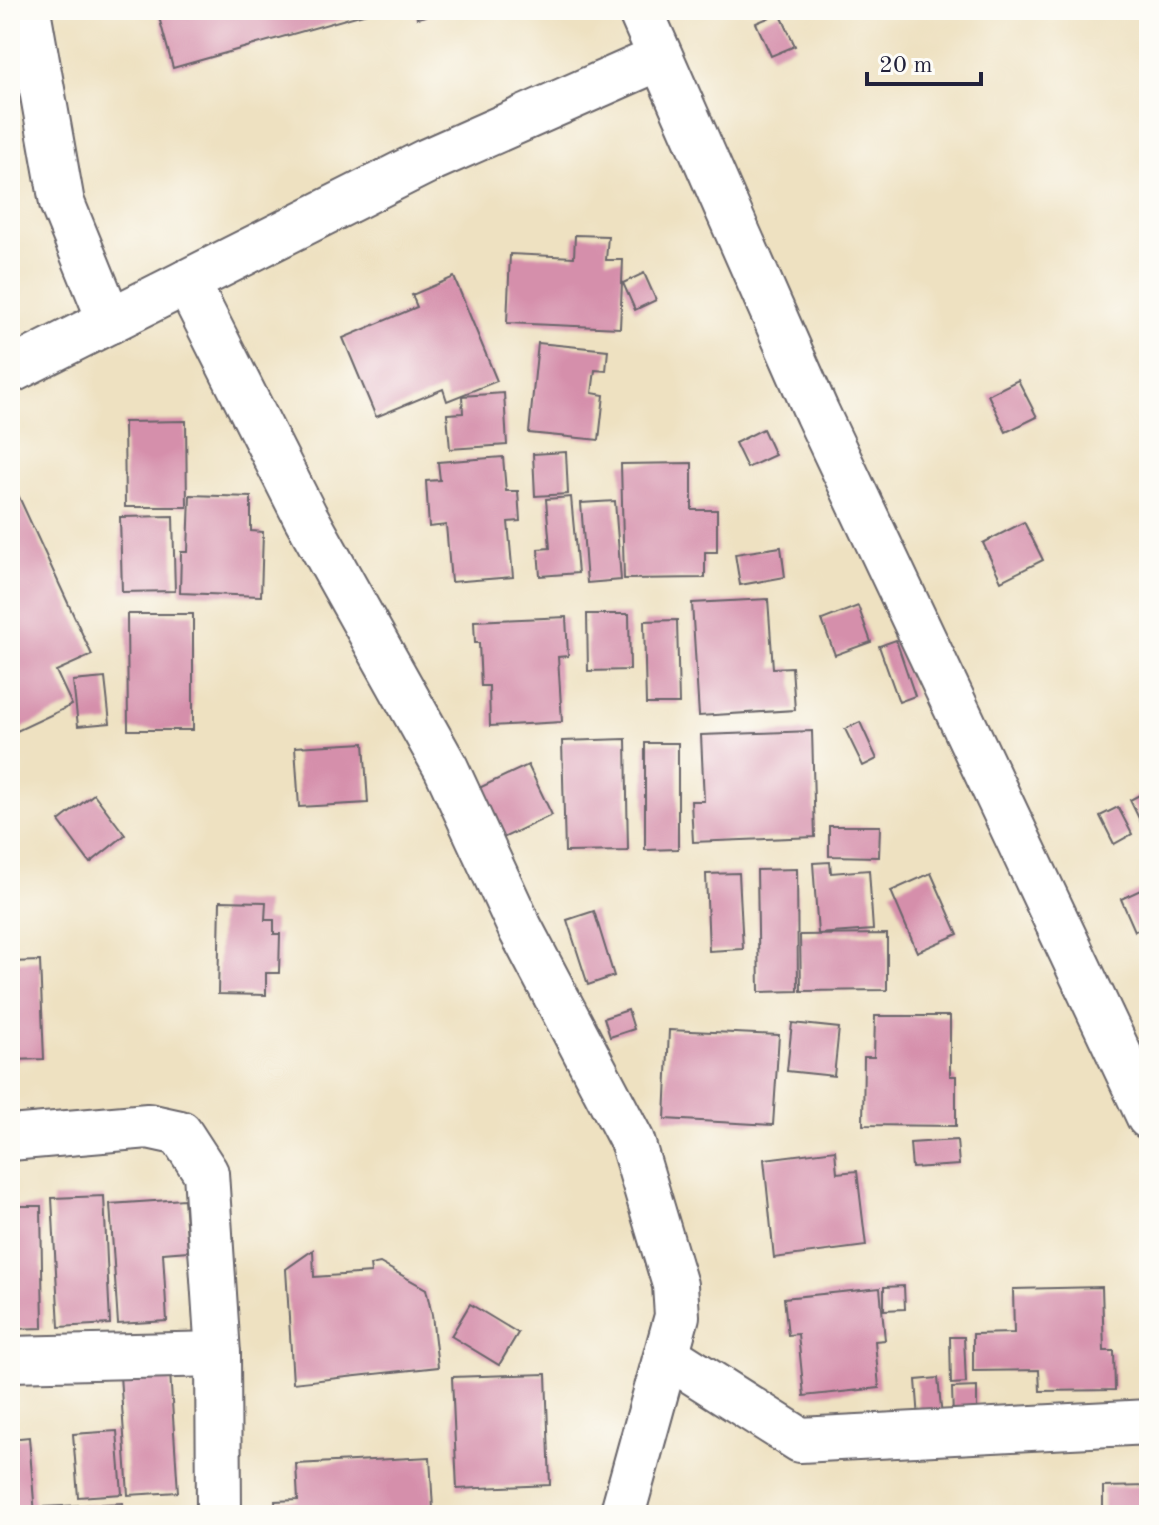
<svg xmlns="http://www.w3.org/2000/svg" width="1159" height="1525" font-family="'Old Standard TT',serif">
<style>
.building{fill:#d58fab}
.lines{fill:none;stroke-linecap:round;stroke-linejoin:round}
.minor-casing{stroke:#69656a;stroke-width:48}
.minor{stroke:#fff;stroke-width:44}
</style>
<rect width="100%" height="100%" fill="#fdfcf7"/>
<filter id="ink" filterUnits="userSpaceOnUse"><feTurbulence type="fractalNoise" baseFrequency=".0125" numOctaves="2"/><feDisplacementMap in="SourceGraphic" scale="16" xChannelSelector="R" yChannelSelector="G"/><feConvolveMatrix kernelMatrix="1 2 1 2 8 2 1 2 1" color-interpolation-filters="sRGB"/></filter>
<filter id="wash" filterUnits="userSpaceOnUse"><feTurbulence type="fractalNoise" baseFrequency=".006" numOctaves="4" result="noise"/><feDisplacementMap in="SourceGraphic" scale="32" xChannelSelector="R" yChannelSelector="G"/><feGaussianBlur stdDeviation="1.8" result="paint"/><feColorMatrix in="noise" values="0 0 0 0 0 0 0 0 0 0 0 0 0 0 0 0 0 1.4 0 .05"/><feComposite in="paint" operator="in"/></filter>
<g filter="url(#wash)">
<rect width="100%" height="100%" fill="#eee1c1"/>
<g id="blocks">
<g class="building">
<path d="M 157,10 L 374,10 L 374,11 L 173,68 Z"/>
<path d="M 415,10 L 448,10 L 448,11 L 417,18 Z"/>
<path d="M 780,13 L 795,46 L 771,56 L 756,23 Z"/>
<path d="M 575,235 L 608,236 L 606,260 L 623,260 L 620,328 L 507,323 L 510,254 L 574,257 Z"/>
<path d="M 644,273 L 656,300 L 635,310 L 623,283 Z"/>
<path d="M 454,277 L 497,381 L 447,401 L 443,389 L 376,417 L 343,338 L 417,307 L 412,295 Z"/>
<path d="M 538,343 L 608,350 L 606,371 L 595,370 L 592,393 L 604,395 L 599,440 L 529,433 Z"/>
<path d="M 1018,380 L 1037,417 L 1006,432 L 988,395 Z"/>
<path d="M 504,393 L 507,445 L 450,449 L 447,414 L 463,413 L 462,396 Z"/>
<path d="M 186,421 L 187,507 L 125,507 L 124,422 Z"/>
<path d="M 763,429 L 775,455 L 747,468 L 735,443 Z"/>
<path d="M 566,452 L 568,494 L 535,496 L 533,454 Z"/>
<path d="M 503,457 L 506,491 L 518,491 L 520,521 L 508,522 L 513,577 L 451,582 L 446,525 L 429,527 L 426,481 L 440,480 L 438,462 Z"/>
<path d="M 692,463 L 692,510 L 717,510 L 717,552 L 705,552 L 705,578 L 624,579 L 621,464 Z"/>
<path d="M 13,484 L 92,655 L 56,671 L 72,705 L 17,731 L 10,714 L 10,485 Z"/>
<path d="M 190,495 L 251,497 L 251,531 L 263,532 L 261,596 L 180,593 L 181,552 L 188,552 Z"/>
<path d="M 571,497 L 578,573 L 540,576 L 538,549 L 550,548 L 546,499 Z"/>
<path d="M 615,501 L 621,580 L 587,583 L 581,503 Z"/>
<path d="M 173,516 L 175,591 L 122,592 L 120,517 Z"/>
<path d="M 1024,522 L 1043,560 L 1001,581 L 983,543 Z"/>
<path d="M 781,547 L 785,577 L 740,585 L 735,554 Z"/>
<path d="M 768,599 L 773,668 L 792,667 L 795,710 L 699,716 L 692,603 Z"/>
<path d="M 858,606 L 871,642 L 835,655 L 822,620 Z"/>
<path d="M 127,614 L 193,614 L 193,730 L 128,730 Z"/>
<path d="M 587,614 L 629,614 L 630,670 L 588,671 Z"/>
<path d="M 566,617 L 568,656 L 558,657 L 562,722 L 490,726 L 489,686 L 481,686 L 479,643 L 475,643 L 474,621 Z"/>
<path d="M 677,620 L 679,704 L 646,704 L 644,621 Z"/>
<path d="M 896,640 L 915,696 L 899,702 L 879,646 Z"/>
<path d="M 105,678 L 110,723 L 78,726 L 73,681 Z"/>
<path d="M 860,722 L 877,759 L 863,766 L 845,729 Z"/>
<path d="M 812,731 L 815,837 L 693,842 L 691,801 L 704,801 L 701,735 Z"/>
<path d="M 626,739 L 628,851 L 565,852 L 562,741 Z"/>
<path d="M 364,743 L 368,803 L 299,807 L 295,747 Z"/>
<path d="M 645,743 L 678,743 L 678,849 L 645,850 Z"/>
<path d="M 528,765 L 552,815 L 503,838 L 479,788 Z"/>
<path d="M 1149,790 L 1149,839 L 1130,800 Z"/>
<path d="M 94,794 L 125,835 L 90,863 L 59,821 Z"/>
<path d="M 1118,807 L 1132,834 L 1114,844 L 1100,816 Z"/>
<path d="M 829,826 L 880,826 L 879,857 L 829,856 Z"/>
<path d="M 830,862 L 831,873 L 869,870 L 873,930 L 818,934 L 813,863 Z"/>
<path d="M 797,869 L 798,991 L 759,992 L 757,870 Z"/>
<path d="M 739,873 L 743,949 L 709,951 L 706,874 Z"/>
<path d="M 931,873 L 958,934 L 917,952 L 891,891 Z"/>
<path d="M 1149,886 L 1149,925 L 1135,931 L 1121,899 Z"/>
<path d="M 220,901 L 266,902 L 265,920 L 274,920 L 274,934 L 280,934 L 279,973 L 266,973 L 266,995 L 218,994 Z"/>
<path d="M 594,911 L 614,976 L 588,985 L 567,920 Z"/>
<path d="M 887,934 L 887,990 L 801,991 L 800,935 Z"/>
<path d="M 40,961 L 44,1059 L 10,1060 L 10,962 Z"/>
<path d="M 628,1010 L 634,1029 L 610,1037 L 604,1018 Z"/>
<path d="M 875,1016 L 950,1016 L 950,1076 L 956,1076 L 956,1126 L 863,1125 L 864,1057 L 874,1057 Z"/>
<path d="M 792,1023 L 839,1028 L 834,1076 L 787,1071 Z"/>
<path d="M 669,1030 L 779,1035 L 773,1125 L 665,1119 Z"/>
<path d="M 957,1140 L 959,1165 L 912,1168 L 910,1143 Z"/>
<path d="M 835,1150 L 837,1173 L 857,1171 L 866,1246 L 774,1258 L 764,1159 Z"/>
<path d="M 104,1196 L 110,1324 L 59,1327 L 52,1198 Z"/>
<path d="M 184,1199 L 188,1251 L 163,1253 L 167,1321 L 118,1324 L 110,1204 Z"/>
<path d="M 10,1206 L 41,1206 L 43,1328 L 10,1329 Z"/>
<path d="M 313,1250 L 314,1277 L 371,1273 L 370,1265 L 380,1263 L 426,1289 L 432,1315 L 438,1367 L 293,1383 L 286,1269 Z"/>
<path d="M 904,1286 L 905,1309 L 884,1310 L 884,1287 Z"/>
<path d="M 1102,1287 L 1104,1351 L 1114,1351 L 1115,1390 L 1040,1391 L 1039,1370 L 973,1371 L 973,1334 L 1014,1333 L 1013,1289 Z"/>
<path d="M 880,1288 L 885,1340 L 875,1341 L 879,1388 L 804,1396 L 798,1334 L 788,1335 L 784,1298 Z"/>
<path d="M 470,1304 L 518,1333 L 499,1365 L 451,1336 Z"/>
<path d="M 950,1337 L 964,1337 L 966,1383 L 951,1384 Z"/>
<path d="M 170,1372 L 178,1492 L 128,1495 L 120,1375 Z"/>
<path d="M 546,1374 L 550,1485 L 457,1489 L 452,1377 Z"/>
<path d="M 938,1378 L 942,1417 L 919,1419 L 916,1380 Z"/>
<path d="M 977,1387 L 977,1417 L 953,1417 L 952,1388 Z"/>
<path d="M 117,1431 L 122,1494 L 78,1497 L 73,1434 Z"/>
<path d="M 29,1437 L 35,1515 L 10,1515 L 10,1439 Z"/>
<path d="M 430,1457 L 433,1509 L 417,1510 L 418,1515 L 276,1515 L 275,1501 L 298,1500 L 296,1464 Z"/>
<path d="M 1149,1486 L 1149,1515 L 1103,1515 L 1103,1487 Z"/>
<path d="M 123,1503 L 124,1515 L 43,1515 L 43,1507 Z"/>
</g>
</g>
</g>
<g filter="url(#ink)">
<use href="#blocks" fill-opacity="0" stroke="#69656a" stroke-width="2"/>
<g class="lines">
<defs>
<g id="minor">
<path d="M 28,10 L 62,203 L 110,321"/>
<path d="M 640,10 L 817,413 L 1149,1117"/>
<path d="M 187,282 L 305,516 L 446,768 L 520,928 L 632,1141 L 675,1285 L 677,1316 L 622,1515"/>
<path d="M 10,371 L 427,161 L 660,58"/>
<path d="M 10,1138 L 148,1126 L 180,1133 L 206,1173 L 218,1354 L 219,1515"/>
<path d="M 668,1356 L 800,1440 L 1149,1422"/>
<path d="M 10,1359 L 218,1354"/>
</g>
</defs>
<use href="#minor" class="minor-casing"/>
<use href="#minor" class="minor"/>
</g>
</g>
<rect width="1159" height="1525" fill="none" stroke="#fdfcf7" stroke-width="40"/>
<path d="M867 72v12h114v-12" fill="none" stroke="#22223b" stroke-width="4"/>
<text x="879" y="72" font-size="24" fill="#22223b" stroke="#fdfcf7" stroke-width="6" paint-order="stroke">20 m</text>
</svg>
